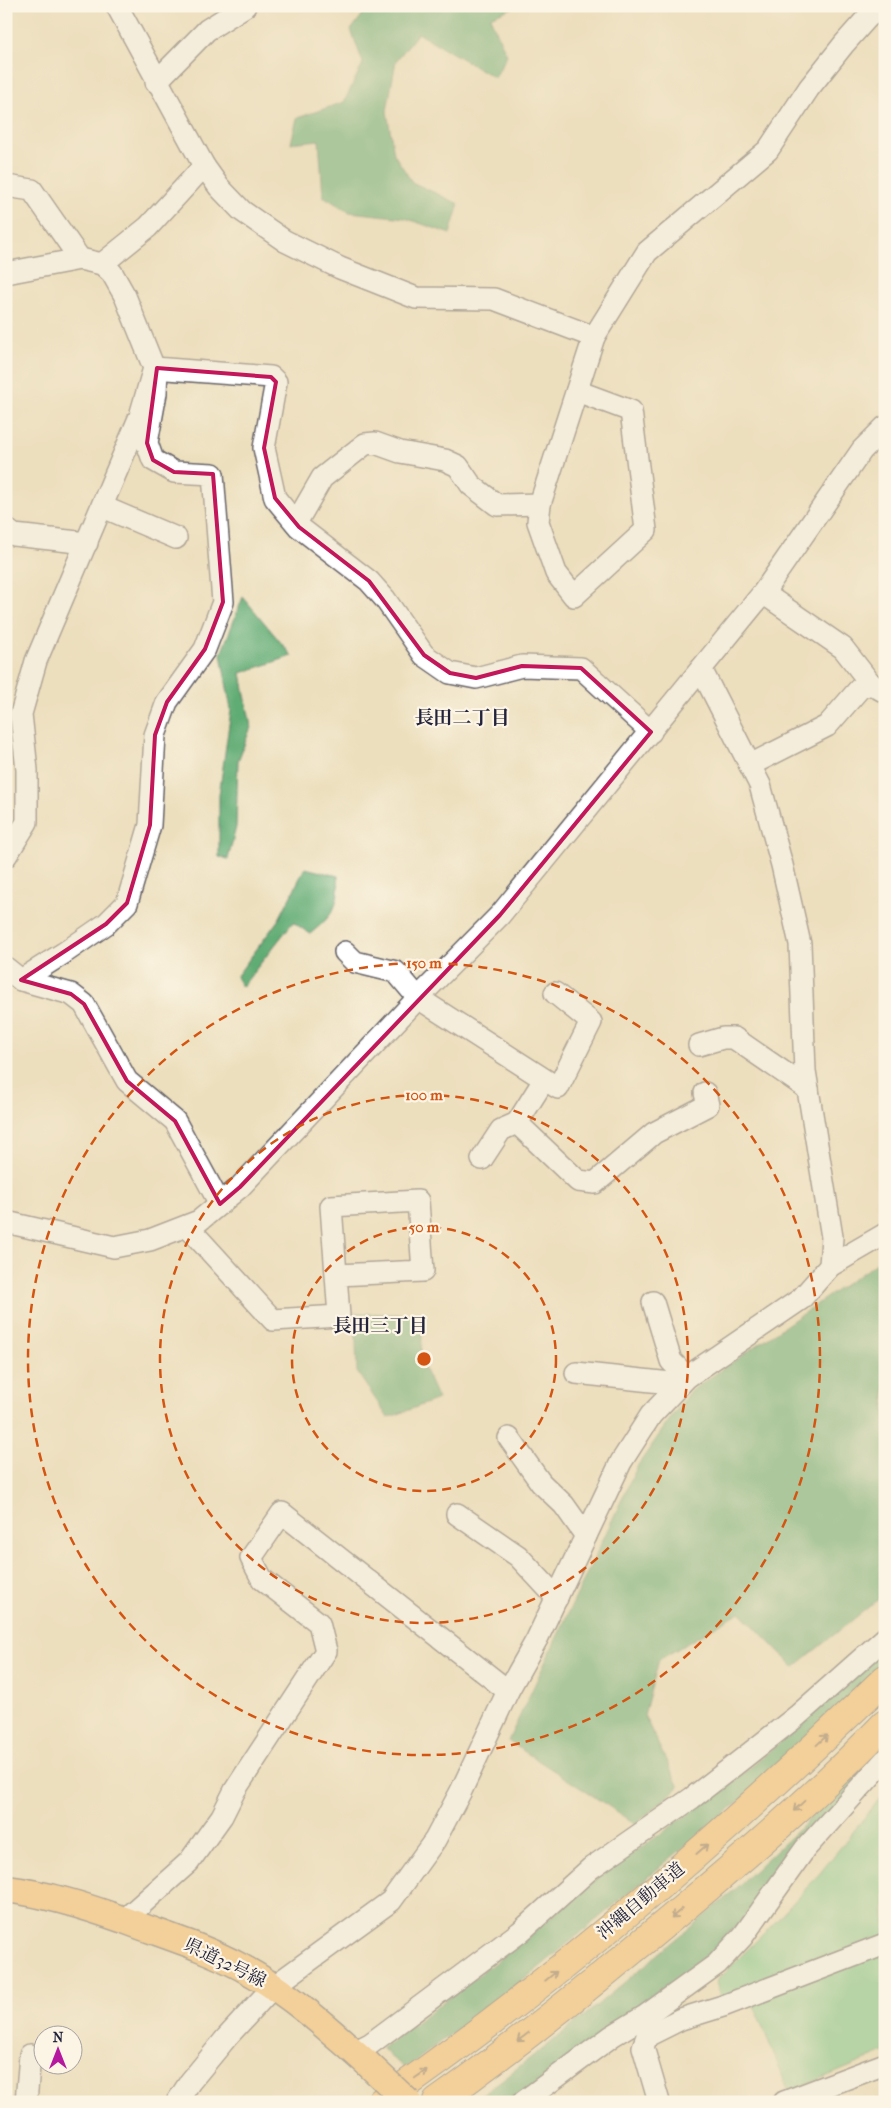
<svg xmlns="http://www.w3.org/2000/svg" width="891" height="2108" font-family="'IM FELL French Canon','Noto Serif JP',serif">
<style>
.green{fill:#77c789;stroke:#4c7462}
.forest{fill:#61ac75;stroke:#426758}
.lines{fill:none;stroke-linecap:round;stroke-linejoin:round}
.minor-casing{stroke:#696468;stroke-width:24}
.major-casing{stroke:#696468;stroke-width:29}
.highway-casing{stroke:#696468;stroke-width:30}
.minor{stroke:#fff;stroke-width:21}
.major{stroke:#fabe6d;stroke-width:26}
.highway{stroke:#fabe6d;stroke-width:28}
.major-bridge-casing{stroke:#696468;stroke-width:29;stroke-linecap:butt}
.major-bridge{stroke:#fabe6d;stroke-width:26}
.oneway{stroke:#8e7054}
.marked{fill:none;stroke:#c2185b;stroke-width:4;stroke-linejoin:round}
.ring{fill:none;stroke:#d45411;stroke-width:2.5;stroke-dasharray:9 6}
.labels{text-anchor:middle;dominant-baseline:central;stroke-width:4.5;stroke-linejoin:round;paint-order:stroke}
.street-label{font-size:18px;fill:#22223b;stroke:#fcf5e5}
.neighbourhood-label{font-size:19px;font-weight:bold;fill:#22223b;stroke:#fcf5e5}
.centre{fill:#d45411;stroke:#fcf5e5;stroke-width:2.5}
.ring-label{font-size:15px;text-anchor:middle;font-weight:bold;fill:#d45411;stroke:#fcf5e5;stroke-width:4.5;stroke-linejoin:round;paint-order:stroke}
</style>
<rect width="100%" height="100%" fill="#fcf5e5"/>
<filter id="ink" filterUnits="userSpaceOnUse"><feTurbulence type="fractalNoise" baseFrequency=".02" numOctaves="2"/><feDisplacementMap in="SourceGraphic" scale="10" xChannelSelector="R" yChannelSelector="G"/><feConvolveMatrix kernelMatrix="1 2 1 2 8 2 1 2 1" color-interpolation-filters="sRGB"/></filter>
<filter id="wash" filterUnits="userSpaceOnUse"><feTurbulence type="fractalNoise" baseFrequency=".0096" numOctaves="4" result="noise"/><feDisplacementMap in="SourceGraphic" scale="20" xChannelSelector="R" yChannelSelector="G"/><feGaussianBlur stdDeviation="1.12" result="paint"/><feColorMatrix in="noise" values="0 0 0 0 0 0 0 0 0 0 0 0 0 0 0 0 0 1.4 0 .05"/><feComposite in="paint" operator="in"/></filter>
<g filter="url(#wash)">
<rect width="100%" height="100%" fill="#ecdfbd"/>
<path class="green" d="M 885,1792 L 885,2052 L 789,2092 L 748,1991 L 720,1999 L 716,1981 L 778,1919 L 820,1873 Z"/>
<g class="forest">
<path d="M 369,6 L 517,6 L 490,17 L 507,55 L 495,78 L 418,33 L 396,61 L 387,111 L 394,154 L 412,182 L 459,204 L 450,234 L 405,218 L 349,212 L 323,196 L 319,140 L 291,143 L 297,118 L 344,102 L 363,63 L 351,30 Z"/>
<path d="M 243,597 L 292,656 L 241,673 L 251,727 L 238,761 L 236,827 L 228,859 L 219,857 L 219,795 L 231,710 L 221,654 Z"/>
<path d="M 305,868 L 338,876 C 340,907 333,915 310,934 L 293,922 L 242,987 L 236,977 L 279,919 Z"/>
<path d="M 885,1257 L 885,1594 L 794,1667 L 740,1612 L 659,1660 L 644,1715 L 679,1787 L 636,1824 L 508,1741 L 638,1465 L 689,1392 Z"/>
<path d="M 355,1313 L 423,1315 L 421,1361 L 438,1399 L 388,1418 L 357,1372 Z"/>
<path d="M 885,1648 L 885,1664 L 847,1703 L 743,1798 L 535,1971 L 405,2069 L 382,2048 L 514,1948 L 598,1878 L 727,1787 L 792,1732 Z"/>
<path d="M 885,1748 L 885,1755 L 752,1910 L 707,1956 L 651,2001 L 513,2102 L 473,2102 L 578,2021 L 723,1900 Z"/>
</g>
</g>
<g filter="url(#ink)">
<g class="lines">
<defs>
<g id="minor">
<path d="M 117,6 L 204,166 L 219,187 L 242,211 L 285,241 L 340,268 L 416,298 L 494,299 L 594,337 L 647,252 L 768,150 L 809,88 L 844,44 L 868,17 L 884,6"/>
<path d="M 156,82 L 207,30 L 245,6"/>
<path d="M 6,186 L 32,190 L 80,259"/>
<path d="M 102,264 L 148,227 L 204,166"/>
<path d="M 6,273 L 80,259 L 102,264 L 112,273 L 125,296 L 154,368 L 140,416 L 36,661 L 21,714 L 27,770 L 27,822 L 6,856"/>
<path d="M 154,368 L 271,377 L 276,382 L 264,448 L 275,498 L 299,527 L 369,581 L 385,599 L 424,655 L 450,673 L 476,678 L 522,666 L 581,668 L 651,732"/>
<path d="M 540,504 L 538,522 L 556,573 L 574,596 L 646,530 L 631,411 L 577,391"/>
<path d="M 103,507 L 176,538"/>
<path d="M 296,523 L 322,478 L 365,444 L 375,443 L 400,452 L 445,460 L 458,466 L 471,485 L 497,505 L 540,504 L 594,337"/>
<path d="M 6,529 L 14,535 L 87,543"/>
<path d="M 763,593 L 843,648 L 871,684"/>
<path d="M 701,669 L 760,785 L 782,865 L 800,944 L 805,1071 L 832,1237 L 830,1266"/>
<path d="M 750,765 L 827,726 L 860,688 L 871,684 L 885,692"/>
<path d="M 345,952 L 355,962 L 396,972 L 418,998 L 558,1088 L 591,1022 L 555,993"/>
<path d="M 6,968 L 21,980 L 71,994 L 84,1004 L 127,1081 L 175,1121 L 220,1204"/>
<path d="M 21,980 L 64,953 L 106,924 L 127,903 L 150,825 L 155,735 L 167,702 L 205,649 L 223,602 L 213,474 L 174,472 L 153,460 L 147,443 L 156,393 L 157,368"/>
<path d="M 699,1045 L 723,1038 L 734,1038 L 808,1089"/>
<path d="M 517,1123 L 578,1181 L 595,1183 L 654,1133 L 708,1105 L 705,1093"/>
<path d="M 482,1159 L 501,1130 L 517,1123 L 544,1080"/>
<path d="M 6,1222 L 114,1247 L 150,1240 L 199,1221 L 240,1187 L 418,998 L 500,915 L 763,593 L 862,450 L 885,427"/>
<path d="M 187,1226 L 273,1320 L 339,1316 L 331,1206 L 418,1201 L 423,1271 L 337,1275"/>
<path d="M 653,1302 L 671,1361 L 687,1377"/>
<path d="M 576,1373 L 680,1384"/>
<path d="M 509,1438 L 541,1483 L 564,1505 L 586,1536"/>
<path d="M 457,1514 L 518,1556 L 557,1598"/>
<path d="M 124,1920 L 189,1862 L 222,1816 L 235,1790 L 326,1651 L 319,1623 L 262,1579 L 251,1558 L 282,1513 L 508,1691"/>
<path d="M 354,2052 L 370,2044 L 520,1932 L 591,1868 L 692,1798 L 736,1764 L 797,1716 L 885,1638"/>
<path d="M 26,2102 L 30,2055"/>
<path d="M 177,2102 L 190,2082 L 227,2037 L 273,1987 L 391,1901 L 435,1840 L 461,1791 L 508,1691 L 537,1639 L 621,1462 L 651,1415 L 687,1377 L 801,1299 L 830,1266 L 885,1234"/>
<path d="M 523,2102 L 612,2036 L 645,2016 L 717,1964 L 743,1936 L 805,1849 L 885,1760"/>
<path d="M 659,2102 L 643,2047 L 647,2036 L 681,2019 L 723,2006 L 885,1944"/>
<path d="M 784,2102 L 885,2064"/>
</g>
<path id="major" d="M 6,1889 C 47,1894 85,1906 124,1920 C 163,1935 204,1947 241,1967 C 288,1992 329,2029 368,2064"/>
<g id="highway">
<path d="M 381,2102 C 562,1977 728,1832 885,1679"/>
<path d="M 437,2102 C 503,2055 566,2005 628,1954 C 716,1882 806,1806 885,1724"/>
</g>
</defs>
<use href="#minor" class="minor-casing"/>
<use href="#major" class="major-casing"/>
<use href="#highway" class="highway-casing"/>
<use href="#minor" class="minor"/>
<use href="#major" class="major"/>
<use href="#highway" class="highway"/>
<defs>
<path id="major-bridge" d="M 368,2064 L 408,2102"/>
</defs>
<use href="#major-bridge" class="major-bridge-casing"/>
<use href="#major-bridge" class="major-bridge"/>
</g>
<defs><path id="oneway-shaft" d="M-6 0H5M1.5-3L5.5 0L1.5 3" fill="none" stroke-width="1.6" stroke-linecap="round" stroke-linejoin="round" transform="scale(1.25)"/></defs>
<g class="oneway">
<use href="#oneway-shaft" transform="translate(822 1740) rotate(-43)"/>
<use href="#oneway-shaft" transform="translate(799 1806) rotate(137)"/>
<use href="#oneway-shaft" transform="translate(702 1849) rotate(-41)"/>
<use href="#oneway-shaft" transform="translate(677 1913) rotate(140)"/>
<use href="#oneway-shaft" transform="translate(551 1976) rotate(-39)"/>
<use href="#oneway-shaft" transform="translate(523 2037) rotate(143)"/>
<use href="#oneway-shaft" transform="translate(421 2074) rotate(-35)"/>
</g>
</g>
<path d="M0 0H891V2108H0ZM 157,368 L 271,377 L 276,382 L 264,448 L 275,498 L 299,527 L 369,581 L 424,655 L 450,673 L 476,678 L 522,666 L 581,668 L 651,732 L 500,915 L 240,1187 L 220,1204 L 175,1121 L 127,1081 L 84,1004 L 71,994 L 21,980 L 106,924 L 127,903 L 150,825 L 155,735 L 167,702 L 205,649 L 223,602 L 213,474 L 174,472 L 153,460 L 147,443 Z" fill="#ecdfbd" fill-opacity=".55" fill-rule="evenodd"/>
<path class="marked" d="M 157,368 L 271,377 L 276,382 L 264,448 L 275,498 L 299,527 L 369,581 L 424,655 L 450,673 L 476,678 L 522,666 L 581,668 L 651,732 L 500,915 L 240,1187 L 220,1204 L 175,1121 L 127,1081 L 84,1004 L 71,994 L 21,980 L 106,924 L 127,903 L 150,825 L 155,735 L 167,702 L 205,649 L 223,602 L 213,474 L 174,472 L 153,460 L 147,443 Z"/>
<g class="ring">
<circle cx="424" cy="1359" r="132"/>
<circle cx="424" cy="1359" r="264"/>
<circle cx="424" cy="1359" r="396"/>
</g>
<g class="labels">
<g class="street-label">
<text transform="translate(641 1901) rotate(-40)">沖縄自動車道</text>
<text transform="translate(225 1963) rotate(26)">県道32号線</text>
</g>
<g class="neighbourhood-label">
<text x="462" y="718">長田二丁目</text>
<text x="380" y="1326">長田三丁目</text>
</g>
</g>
<circle cx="424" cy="1359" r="8" class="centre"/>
<g class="ring-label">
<text x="424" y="968">150 m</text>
<text x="424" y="1100">100 m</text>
<text x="424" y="1232">50 m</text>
</g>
<rect width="891" height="2108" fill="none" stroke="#fcf5e5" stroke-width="25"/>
<g transform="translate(58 2050)"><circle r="24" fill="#fcf5e5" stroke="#a5a1a1"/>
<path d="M0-4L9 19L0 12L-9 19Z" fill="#b5179e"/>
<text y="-8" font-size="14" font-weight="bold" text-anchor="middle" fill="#22223b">N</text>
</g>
</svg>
